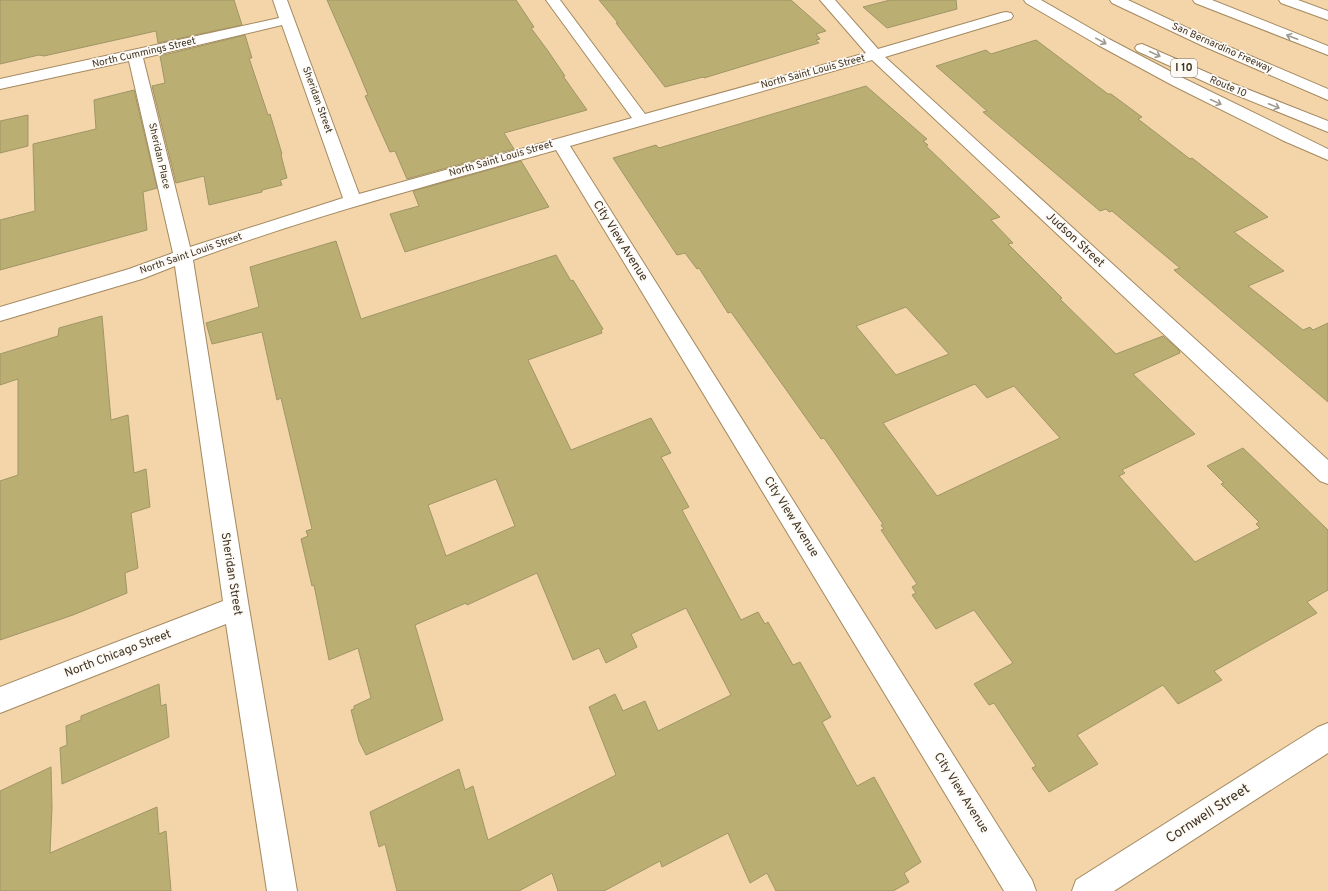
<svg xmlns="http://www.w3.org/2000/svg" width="1328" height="891" font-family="Overpass,sans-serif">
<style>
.building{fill:#bbae72;stroke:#9f9666;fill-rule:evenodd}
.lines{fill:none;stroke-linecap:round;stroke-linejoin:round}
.minor-casing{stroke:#a48960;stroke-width:2}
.highway-casing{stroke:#a48960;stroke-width:2}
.minor{fill:#fff;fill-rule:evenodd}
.highway{fill:#fff;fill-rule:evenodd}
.oneway{stroke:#9f9990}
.labels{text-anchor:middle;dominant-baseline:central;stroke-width:3.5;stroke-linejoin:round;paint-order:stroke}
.far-street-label{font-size:10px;fill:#3f3322;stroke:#fdfaf6}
.shield{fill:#fdfaf6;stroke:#786f62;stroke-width:1}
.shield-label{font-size:11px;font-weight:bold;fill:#3f3322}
.street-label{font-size:12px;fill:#3f3322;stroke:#fdfaf6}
.near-street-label{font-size:14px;fill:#3f3322;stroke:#fdfaf6}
</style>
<rect width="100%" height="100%" fill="#f3d5a9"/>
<g class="building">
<path d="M 0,0 L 234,0 L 242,25 L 158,43 L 156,31 L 44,56 L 39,55 L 0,64 Z"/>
<path d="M 327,0 L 516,0 L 534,27 L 531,28 L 548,51 L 565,76 L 563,76 L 587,110 L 504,133 L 514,149 L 407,179 L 395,151 L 390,152 L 365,96 L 368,95 L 356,66 Z"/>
<path d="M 599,0 L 791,0 L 826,31 L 816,34 L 820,39 L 816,40 L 819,43 L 704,78 L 703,77 L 665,87 L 616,23 L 618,23 Z"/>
<path d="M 890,0 L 956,0 L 957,9 L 887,28 L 863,7 Z"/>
<path d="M 245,35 L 252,58 L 249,58 L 268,115 L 270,114 L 282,154 L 281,155 L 287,178 L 280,180 L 282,185 L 262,190 L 262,192 L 209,205 L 204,176 L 176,183 L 152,86 L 165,83 L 160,56 Z"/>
<path d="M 1036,40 L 1108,94 L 1111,94 L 1142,117 L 1138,119 L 1190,159 L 1192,158 L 1268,217 L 1234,232 L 1284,271 L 1248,286 L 1303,330 L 1310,327 L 1313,330 L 1328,323 L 1328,402 L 1174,270 L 1180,268 L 1112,211 L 1109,212 L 1106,209 L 1100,211 L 983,112 L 987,111 L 936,66 L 986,50 L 991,54 Z"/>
<path d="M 866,86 L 927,139 L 923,141 L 928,145 L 926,146 L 1000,217 L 991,220 L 1013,243 L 1008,244 L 1062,298 L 1060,299 L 1116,354 L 1163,336 L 1179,350 L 1180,353 L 1133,374 L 1195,434 L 1122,470 L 1125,473 L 1119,476 L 1195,562 L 1260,528 L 1256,524 L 1259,522 L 1221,484 L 1224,483 L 1207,466 L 1243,448 L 1328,530 L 1328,590 L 1307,602 L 1317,613 L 1214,671 L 1222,680 L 1178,704 L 1163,685 L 1077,735 L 1098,764 L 1049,792 L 1032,768 L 1036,766 L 994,703 L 989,705 L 974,684 L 1013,663 L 974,610 L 936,629 L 912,595 L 916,593 L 912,587 L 917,584 L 881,530 L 884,529 L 881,525 L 883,524 L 829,445 L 824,438 L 821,439 L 731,312 L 728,313 L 699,268 L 697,269 L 685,253 L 677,255 L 613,158 L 656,145 L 659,148 ZM 906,307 L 949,354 L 896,375 L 856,326 ZM 975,384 L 987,398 L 1014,386 L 1060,438 L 937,496 L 883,423 Z"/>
<path d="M 134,90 L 157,188 L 143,192 L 147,230 L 0,270 L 0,220 L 35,211 L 33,144 L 96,129 L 94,100 Z"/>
<path d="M 28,115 L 28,146 L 0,153 L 0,121 Z"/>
<path d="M 521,161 L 549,207 L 405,252 L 390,214 L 419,206 L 413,191 Z"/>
<path d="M 336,241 L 361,319 L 556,255 L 571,281 L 573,280 L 603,329 L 601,330 L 602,333 L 528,360 L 571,450 L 651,418 L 671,453 L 661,457 L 689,507 L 682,510 L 741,620 L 758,612 L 765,624 L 768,622 L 793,665 L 800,662 L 831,717 L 822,722 L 857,786 L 874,777 L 921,862 L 904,873 L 909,882 L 893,891 L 776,891 L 767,873 L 750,883 L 728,833 L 662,867 L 660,861 L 604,891 L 558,891 L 552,873 L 519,891 L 397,891 L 385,844 L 379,847 L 370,812 L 459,769 L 465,790 L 473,786 L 488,840 L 616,775 L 589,707 L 615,694 L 623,711 L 645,701 L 658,731 L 731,695 L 686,608 L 631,634 L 637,647 L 606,663 L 599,648 L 573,660 L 537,573 L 467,605 L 466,603 L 415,625 L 443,720 L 366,755 L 359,741 L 351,710 L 354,709 L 354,706 L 371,698 L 358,648 L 329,660 L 314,585 L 312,586 L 301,539 L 308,536 L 306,531 L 312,529 L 281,398 L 277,400 L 262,332 L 212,344 L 206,323 L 259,307 L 250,267 ZM 496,479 L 515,526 L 446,556 L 428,505 Z"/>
<path d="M 102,316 L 111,420 L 128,415 L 134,473 L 146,469 L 150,507 L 131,513 L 138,568 L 125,573 L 127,593 L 73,615 L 0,640 L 0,481 L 18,475 L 18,379 L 0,385 L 0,354 L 58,336 L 59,328 Z"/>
<path d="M 159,684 L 161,706 L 166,704 L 169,737 L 62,784 L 60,748 L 67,745 L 66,726 L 81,720 L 81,716 Z"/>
<path d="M 51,767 L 52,807 L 50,853 L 157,807 L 159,834 L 166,831 L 171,891 L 0,891 L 0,791 Z"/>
</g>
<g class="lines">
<defs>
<g id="minor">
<path d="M 273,0 L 287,0 L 359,194 L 632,118 L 546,0 L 560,0 L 645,114 L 866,53 L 820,0 L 835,0 L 878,49 L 1001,13 L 1006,12 L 1011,13 L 1013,16 L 1011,19 L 885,57 L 1328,460 L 1328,484 L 1320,481 L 872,60 L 570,146 L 1032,880 L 1036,891 L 1004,891 L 556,150 C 434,184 311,216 193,260 L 249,608 L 297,891 L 267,891 L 226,624 L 0,713 L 0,687 L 223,601 L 175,266 L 142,279 L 0,321 L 0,307 L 129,269 L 173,253 L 129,61 L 0,89 L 0,79 L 279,18 ZM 282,25 L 343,198 L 190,247 L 143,58 Z"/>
<path d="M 1328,723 L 1328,753 L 1114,891 L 1072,891 L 1076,880 L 1318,727 Z"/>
</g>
<g id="highway">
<path d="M 1024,0 L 1041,0 L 1109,39 L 1183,78 L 1328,149 L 1328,160 L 1284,141 L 1172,85 L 1098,45 L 1026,3 Z"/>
<path d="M 1110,0 L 1128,0 L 1213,40 L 1328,89 L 1328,100 L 1203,46 L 1112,3 Z"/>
<path d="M 1193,0 L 1212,0 L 1328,46 L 1328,55 L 1195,3 Z"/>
<path d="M 1279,0 L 1298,0 L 1328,11 L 1328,20 L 1281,3 Z"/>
<path d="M 1142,44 L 1224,80 L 1328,121 L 1328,132 L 1214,86 L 1137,51 L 1135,48 L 1137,45 Z"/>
</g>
</defs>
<use href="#minor" class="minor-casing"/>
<use href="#highway" class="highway-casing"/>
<use href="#minor" class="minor"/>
<use href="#highway" class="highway"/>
</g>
<defs><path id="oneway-shaft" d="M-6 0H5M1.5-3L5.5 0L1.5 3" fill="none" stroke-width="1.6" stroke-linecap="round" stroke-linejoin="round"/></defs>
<g class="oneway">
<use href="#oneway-shaft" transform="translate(1292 37) rotate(-159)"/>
<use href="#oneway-shaft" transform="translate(1101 41) rotate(29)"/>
<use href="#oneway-shaft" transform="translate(1155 54) rotate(25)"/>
<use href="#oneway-shaft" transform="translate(1216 102) rotate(25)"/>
<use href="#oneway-shaft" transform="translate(1274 106) rotate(22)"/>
</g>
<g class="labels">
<g class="far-street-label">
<text transform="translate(1222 48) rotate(24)">San Bernardino Freeway</text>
<text transform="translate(144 53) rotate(-13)">North Cummings Street</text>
<text transform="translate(813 72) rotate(-15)">North Saint Louis Street</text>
<text transform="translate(1228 87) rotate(23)">Route 10</text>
<text transform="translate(317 100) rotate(70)">Sheridan Street</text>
<text transform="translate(159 156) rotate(77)">Sheridan Place</text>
<text transform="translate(501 159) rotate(-16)">North Saint Louis Street</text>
<text transform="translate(191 254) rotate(-19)">North Saint Louis Street</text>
</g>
<rect class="shield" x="1171" y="59" width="26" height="18" rx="3"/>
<g class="shield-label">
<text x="1184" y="68">I 10</text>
</g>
<g class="street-label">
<text transform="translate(1075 240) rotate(43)">Judson Street</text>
<text transform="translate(620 241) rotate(58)">City View Avenue</text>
<text transform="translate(791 517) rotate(58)">City View Avenue</text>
<text transform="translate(231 574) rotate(81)">Sheridan Street</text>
<text transform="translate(118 654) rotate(-21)">North Chicago Street</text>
<text transform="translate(961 793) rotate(58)">City View Avenue</text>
</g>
<g class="near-street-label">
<text transform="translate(1208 814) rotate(-33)">Cornwell Street</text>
</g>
</g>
</svg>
